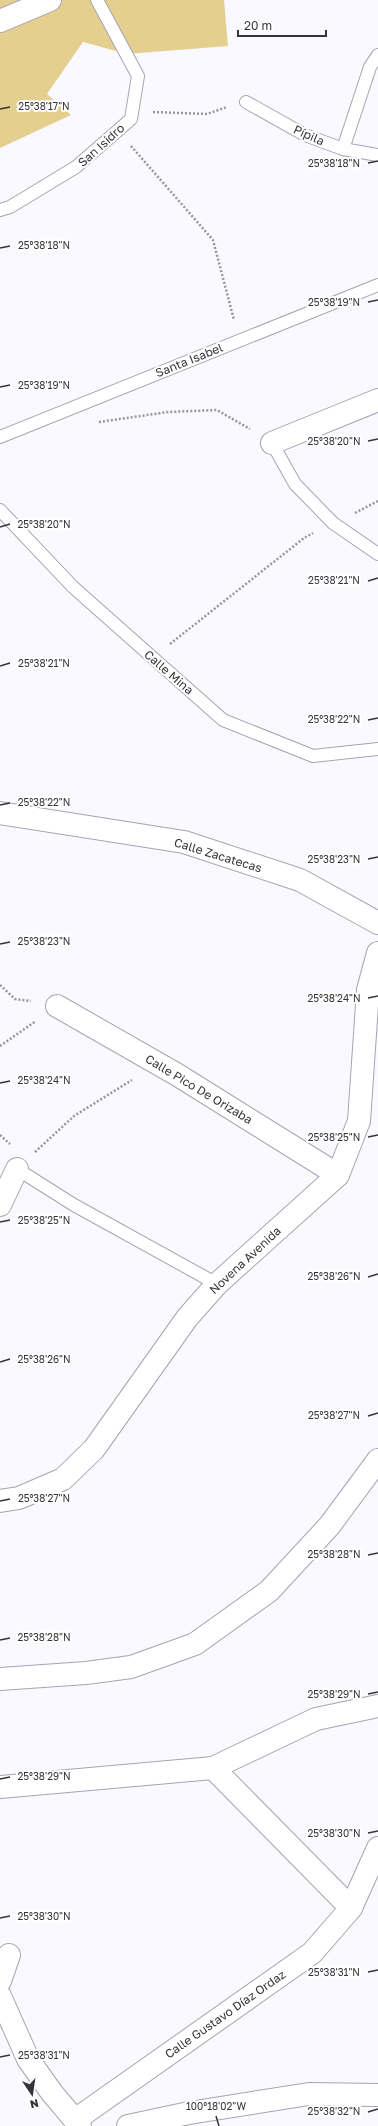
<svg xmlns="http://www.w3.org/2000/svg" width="378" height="2126" font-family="'Golos Text',sans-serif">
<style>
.green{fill:#e4cf8f}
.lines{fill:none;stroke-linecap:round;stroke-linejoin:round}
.lane-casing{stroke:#a5a4b3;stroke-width:14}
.street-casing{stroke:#a5a4b3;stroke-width:24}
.path{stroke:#96969c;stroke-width:2.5;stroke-dasharray:2 2;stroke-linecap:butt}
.lane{stroke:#fff;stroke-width:12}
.street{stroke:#fff;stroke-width:22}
.ticks{fill:none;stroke:#34343a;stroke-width:1.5}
.labels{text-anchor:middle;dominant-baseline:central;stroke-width:4;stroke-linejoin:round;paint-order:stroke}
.street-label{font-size:12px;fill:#34343a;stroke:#fff}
.ticks-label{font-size:10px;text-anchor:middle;fill:#34343a;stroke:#fff;stroke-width:4;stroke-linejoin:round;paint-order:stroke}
</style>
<rect width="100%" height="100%" fill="#f9f9ff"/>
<path class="green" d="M 0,0 L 224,0 L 228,46 L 127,54 L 83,42 L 47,94 L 71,115 L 0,148 Z"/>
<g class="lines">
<defs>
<g id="lane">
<path d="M 246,102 L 305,135 L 343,149 L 378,155"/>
<path d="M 343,149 L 370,67 L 378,55"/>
<path d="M 0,210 L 10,207 L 76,167 L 131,119 L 138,76 L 97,0"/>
<path d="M 0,437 L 378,285"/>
<path d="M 272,443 L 295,484 L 333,523 L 378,554"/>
<path d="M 0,510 L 73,587 L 223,720 L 313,756 L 378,749"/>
<path d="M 17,1169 L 74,1205 L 217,1284"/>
</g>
<g id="street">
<path d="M 0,21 L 50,0"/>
<path d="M 272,443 L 378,400"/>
<path d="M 0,813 L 184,842 L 300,880 L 378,923"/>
<path d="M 57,1006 L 176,1074 L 338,1175"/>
<path d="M 0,1205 L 17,1169"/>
<path d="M 0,1501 L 19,1498 L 63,1479 L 94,1449 L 187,1318 L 217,1284 L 338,1175 L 359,1121 L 368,990 L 378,953"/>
<path d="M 0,1679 L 86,1673 L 131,1667 L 195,1644 L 269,1591 L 330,1525 L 378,1460"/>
<path d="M 213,1768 L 351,1908"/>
<path d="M 0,1787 L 213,1768 L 316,1719 L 378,1706"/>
<path d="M 0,1981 L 9,1955"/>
<path d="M 0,1996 L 28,2059 L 52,2093 L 80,2126"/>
<path d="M 75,2120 L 312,1953 L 351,1908 L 378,1848"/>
<path d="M 128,2126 L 189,2113 L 309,2094 L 378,2095"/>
</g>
</defs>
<use href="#lane" class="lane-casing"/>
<use href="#street" class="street-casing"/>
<g class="path">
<path d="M 153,112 L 207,114 L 227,107"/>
<path d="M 131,146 L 213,240 L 234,320"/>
<path d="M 99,422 L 168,412 L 217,410 L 250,429"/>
<path d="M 355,513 L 378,501"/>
<path d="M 170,644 L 304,538 L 313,533"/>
<path d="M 0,985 L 15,999 L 31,1001"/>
<path d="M 0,1046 L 36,1021"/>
<path d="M 0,1135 L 10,1144"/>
<path d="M 35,1152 L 74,1116 L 132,1080"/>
</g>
<use href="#lane" class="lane"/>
<use href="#street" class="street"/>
</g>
<path class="ticks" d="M 0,109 L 10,107M 368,163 L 378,161M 0,248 L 10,246M 368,302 L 378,300M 0,387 L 10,385M 368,441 L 378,439M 0,527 L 10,524M 368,581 L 378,578M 0,666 L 10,663M 368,720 L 378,718M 0,805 L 10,803M 368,859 L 378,857M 0,944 L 10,942M 368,998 L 378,996M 0,1083 L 10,1081M 368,1137 L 378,1135M 0,1222 L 10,1220M 368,1277 L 378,1274M 0,1362 L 10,1359M 368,1416 L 378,1413M 0,1501 L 10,1499M 368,1555 L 378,1553M 0,1640 L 10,1638M 368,1694 L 378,1692M 0,1779 L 10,1777M 368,1833 L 378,1831M 0,1918 L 10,1916M 368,1972 L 378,1970M 0,2057 L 10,2055M 368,2112 L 378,2109M 216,2116 L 219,2126"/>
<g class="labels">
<g class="street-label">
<text transform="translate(309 135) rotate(24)">Pípila</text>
<text transform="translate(101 145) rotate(-42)">San Isidro</text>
<text transform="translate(189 360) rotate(-22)">Santa Isabel</text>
<text transform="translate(169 672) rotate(41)">Calle Mina</text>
<text transform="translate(218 855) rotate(17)">Calle Zacatecas</text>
<text transform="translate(199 1089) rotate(31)">Calle Pico De Orizaba</text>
<text transform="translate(245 1260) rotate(-43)">Novena Avenida</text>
<text transform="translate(225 2014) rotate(-35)">Calle Gustavo Díaz Ordaz</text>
</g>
</g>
<g class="ticks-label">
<text x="44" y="110">25°38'17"N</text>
<text x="334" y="167">25°38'18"N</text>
<text x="44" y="249">25°38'18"N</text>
<text x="334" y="306">25°38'19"N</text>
<text x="44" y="389">25°38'19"N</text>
<text x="334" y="445">25°38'20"N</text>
<text x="44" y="528">25°38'20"N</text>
<text x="334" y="584">25°38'21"N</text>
<text x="44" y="667">25°38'21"N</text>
<text x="334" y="723">25°38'22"N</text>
<text x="44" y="806">25°38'22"N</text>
<text x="334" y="863">25°38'23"N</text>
<text x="44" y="945">25°38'23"N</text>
<text x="334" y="1002">25°38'24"N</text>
<text x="44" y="1084">25°38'24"N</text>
<text x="334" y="1141">25°38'25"N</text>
<text x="44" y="1224">25°38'25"N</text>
<text x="334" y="1280">25°38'26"N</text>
<text x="44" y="1363">25°38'26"N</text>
<text x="334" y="1419">25°38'27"N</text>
<text x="44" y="1502">25°38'27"N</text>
<text x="334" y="1558">25°38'28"N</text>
<text x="44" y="1641">25°38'28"N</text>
<text x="334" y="1698">25°38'29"N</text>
<text x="44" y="1780">25°38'29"N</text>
<text x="334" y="1837">25°38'30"N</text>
<text x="44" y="1920">25°38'30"N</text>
<text x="334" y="1976">25°38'31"N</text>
<text x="44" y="2059">25°38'31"N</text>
<text x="216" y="2110">100°18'02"W</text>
<text x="334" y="2115">25°38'32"N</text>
</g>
<g transform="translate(32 2094) rotate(167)" stroke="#ffffff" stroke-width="3" paint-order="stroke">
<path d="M0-3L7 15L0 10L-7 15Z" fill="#34343a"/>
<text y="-6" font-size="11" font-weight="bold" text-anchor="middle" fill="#34343a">N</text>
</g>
<path d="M238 30v6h88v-6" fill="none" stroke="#34343a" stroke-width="2"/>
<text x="244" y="30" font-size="12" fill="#34343a" stroke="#ffffff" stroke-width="3" paint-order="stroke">20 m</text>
</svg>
